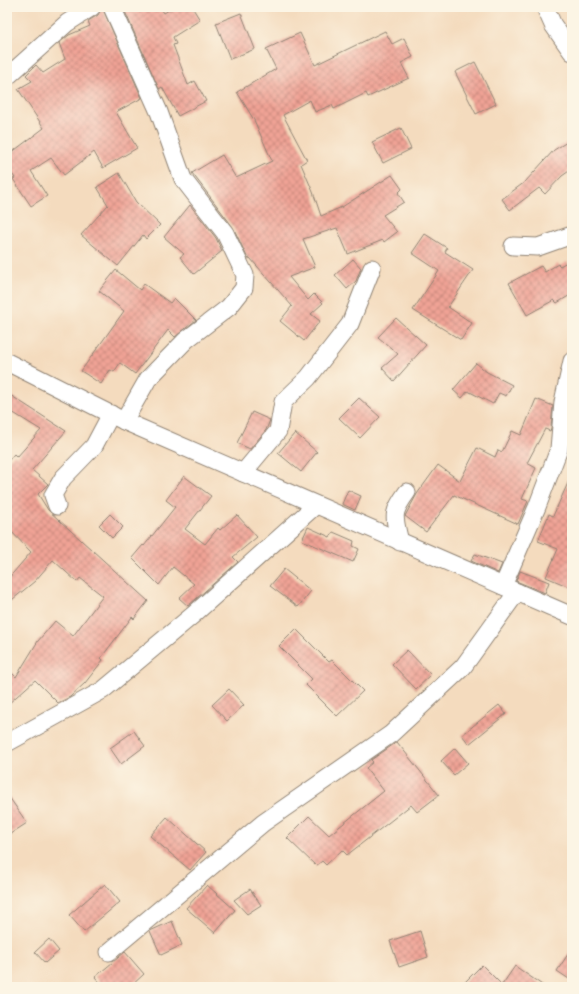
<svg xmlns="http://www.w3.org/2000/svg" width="579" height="994" font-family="Kalam,sans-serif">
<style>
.building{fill:url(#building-cross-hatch)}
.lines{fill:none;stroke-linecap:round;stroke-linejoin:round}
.street-casing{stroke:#908374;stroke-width:19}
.street{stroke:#fff;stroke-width:17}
</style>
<defs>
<pattern id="building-cross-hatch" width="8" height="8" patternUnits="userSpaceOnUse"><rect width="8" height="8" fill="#f0a395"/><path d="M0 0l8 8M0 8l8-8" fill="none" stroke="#c3857a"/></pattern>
</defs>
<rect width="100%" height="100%" fill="#fcf5e5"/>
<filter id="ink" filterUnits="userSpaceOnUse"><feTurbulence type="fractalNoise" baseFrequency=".025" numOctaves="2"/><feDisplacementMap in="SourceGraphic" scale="8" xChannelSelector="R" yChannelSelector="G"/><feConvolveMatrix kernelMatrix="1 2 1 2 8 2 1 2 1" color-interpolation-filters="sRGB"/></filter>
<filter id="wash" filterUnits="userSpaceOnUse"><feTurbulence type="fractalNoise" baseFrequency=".012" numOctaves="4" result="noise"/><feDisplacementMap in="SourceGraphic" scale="16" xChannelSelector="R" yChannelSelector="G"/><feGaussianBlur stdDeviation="0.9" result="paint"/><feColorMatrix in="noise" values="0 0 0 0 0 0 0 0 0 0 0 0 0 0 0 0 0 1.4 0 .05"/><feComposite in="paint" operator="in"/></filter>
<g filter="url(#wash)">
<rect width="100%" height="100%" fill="#f4dbbe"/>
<g id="blocks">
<g class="building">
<path d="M 102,7 L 142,98 L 116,112 L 137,148 L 103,168 L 94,152 L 64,175 L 51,158 L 31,171 L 47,196 L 31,206 L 13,179 L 15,178 L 7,167 L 7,156 L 44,128 L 18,89 L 32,81 L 26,75 L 36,65 L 43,73 L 65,59 L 59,43 L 69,35 L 90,26 L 88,21 L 98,15 Z"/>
<path d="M 123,7 L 160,7 L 164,13 L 174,7 L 192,7 L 200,20 L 173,37 L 176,44 L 173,45 L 188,85 L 195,81 L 206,101 L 178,116 L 162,87 L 159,89 Z"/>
<path d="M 241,13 L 255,49 L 230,59 L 216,23 Z"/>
<path d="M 385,31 L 392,44 L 404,38 L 413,57 L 401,63 L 409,78 L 368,97 L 366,93 L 334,109 L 332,105 L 315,112 L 310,100 L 283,115 L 307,160 L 301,164 L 313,192 L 321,216 L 342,207 L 392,175 L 402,189 L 398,193 L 404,202 L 383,215 L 397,232 L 384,242 L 383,240 L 348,254 L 337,228 L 303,239 L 315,267 L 289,277 L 308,300 L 314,294 L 323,303 L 311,314 L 320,321 L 304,341 L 280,321 L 292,306 L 250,258 L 248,259 L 233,227 L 192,173 L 222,155 L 236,178 L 272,161 L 254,120 L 237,92 L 276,69 L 266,49 L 300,33 L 315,65 Z"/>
<path d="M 475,62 L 496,104 L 476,114 L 455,72 Z"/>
<path d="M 401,128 L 411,149 L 383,163 L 372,142 Z"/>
<path d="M 572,139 L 572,169 L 562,176 L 545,194 L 539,188 L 510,210 L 502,199 L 525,182 L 554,150 Z"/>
<path d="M 119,173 L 136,202 L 160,225 L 146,239 L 143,235 L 118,266 L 81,235 L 108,205 L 97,187 Z"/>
<path d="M 190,205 L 216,238 L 222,251 L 194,274 L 180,257 L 184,254 L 164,237 Z"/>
<path d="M 425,234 L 447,248 L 445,252 L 473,270 L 448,307 L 472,323 L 461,340 L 413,310 L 439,271 L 412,253 Z"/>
<path d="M 353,259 L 361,268 L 356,281 L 347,289 L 335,275 Z"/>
<path d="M 567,262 L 572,270 L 572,294 L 557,303 L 554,300 L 527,315 L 509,283 L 541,266 L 545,272 L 558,264 L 560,266 Z"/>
<path d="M 116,270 L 140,290 L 144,284 L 170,303 L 174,298 L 196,320 L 175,337 L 168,330 L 135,374 L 120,363 L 114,372 L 110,370 L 101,384 L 81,371 L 124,311 L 99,291 Z"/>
<path d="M 396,318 L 426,345 L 394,381 L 382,368 L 398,354 L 378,337 Z"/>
<path d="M 476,363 L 487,372 L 512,385 L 506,396 L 499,393 L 493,404 L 468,391 L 462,398 L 453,390 Z"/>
<path d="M 7,393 L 66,431 L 32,470 L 48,484 L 38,494 L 48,510 L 148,601 L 134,619 L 132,617 L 101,658 L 103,660 L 85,683 L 70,697 L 58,703 L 35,680 L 7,705 L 7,668 L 16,677 L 38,641 L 55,621 L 73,636 L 103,596 L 80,578 L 77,582 L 53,560 L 35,581 L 7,604 L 7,580 L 31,552 L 7,527 L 7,462 L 14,454 L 17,457 L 41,430 L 7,409 Z"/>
<path d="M 359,398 L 380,417 L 360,438 L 339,418 Z"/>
<path d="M 536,399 L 553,406 L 551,428 L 550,431 L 545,429 L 527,463 L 536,468 L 522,499 L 528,501 L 518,524 L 454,495 L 426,532 L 405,516 L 417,494 L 438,465 L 460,481 L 477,448 L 495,457 L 498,450 L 502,452 L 512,431 L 521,435 Z"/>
<path d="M 252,412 L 270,420 L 266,430 L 250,449 L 237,443 Z"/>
<path d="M 295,433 L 317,452 L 301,472 L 278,453 Z"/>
<path d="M 572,474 L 572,588 L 546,577 L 558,549 L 538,541 L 549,514 L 553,516 Z"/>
<path d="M 184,476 L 211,496 L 185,529 L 205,544 L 218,528 L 220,530 L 237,515 L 257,537 L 233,557 L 238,562 L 188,606 L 179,598 L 194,584 L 173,567 L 159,585 L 132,558 L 143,545 L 144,546 L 175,507 L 166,500 Z"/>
<path d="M 348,490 L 361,496 L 355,510 L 342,504 Z"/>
<path d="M 110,514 L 123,527 L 112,538 L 99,525 Z"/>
<path d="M 308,527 L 330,537 L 333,532 L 354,541 L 353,546 L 359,549 L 353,562 L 302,540 Z"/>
<path d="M 475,554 L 502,564 L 498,573 L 471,561 Z"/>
<path d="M 284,569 L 311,591 L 298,607 L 270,586 Z"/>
<path d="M 520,571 L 549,582 L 545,593 L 516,581 Z"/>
<path d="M 296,629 L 329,662 L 332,660 L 363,691 L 337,716 L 306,685 L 312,679 L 279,646 Z"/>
<path d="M 407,650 L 431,675 L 416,689 L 392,664 Z"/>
<path d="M 229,689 L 244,705 L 227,721 L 212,705 Z"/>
<path d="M 499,705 L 506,714 L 469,744 L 462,735 Z"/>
<path d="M 134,731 L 145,746 L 121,764 L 110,748 Z"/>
<path d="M 397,742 L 439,795 L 417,812 L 411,805 L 347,855 L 342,850 L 326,865 L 322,861 L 316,866 L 287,838 L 309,816 L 329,835 L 384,791 L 366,768 L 373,762 L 371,760 Z"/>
<path d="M 455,748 L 468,763 L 454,775 L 441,761 Z"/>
<path d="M 7,794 L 27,823 L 7,836 Z"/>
<path d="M 167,817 L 206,852 L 190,870 L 150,836 Z"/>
<path d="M 105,884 L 120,902 L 84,932 L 69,915 Z"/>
<path d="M 207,885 L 235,910 L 215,933 L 186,908 Z"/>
<path d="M 250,889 L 261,905 L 247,914 L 234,900 Z"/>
<path d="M 172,921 L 182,945 L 161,955 L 150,931 Z"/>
<path d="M 420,931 L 428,957 L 399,967 L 390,941 Z"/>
<path d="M 49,939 L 59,951 L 45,963 L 35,952 Z"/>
<path d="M 572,948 L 572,981 L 557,971 Z"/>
<path d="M 125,952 L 144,974 L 130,987 L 104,987 L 95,977 Z"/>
<path d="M 482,965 L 502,985 L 515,966 L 545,987 L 460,987 Z"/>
</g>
</g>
</g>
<g filter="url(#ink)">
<use href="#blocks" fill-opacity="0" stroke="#908374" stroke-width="1"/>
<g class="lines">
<defs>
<g id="street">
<path d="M 112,7 L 159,112 L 183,179 L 225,233 L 245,275 L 244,288 L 229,307 L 186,340 L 148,379 L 124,421"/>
<path d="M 545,7 L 553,25 L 572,52"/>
<path d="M 7,77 L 67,23 L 92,7"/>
<path d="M 513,246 L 538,247 L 572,235"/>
<path d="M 7,362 L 124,421 L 572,616"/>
<path d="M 243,473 L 278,431 L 283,402 L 308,378 L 350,324 L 372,268"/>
<path d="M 57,506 L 53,495 L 63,478 L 94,446 L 111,414"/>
<path d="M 400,542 C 394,516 391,514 407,492"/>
<path d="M 503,586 L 537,507 L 559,449 L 563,402 L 572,361"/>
<path d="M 7,743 L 103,690 L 193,615 L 316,505"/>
<path d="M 109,952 L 263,823 L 391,734 L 463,667 L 517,592"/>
</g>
</defs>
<use href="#street" class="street-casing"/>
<use href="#street" class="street"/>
</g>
</g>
<rect width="579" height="994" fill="none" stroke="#fcf5e5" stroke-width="24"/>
</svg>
